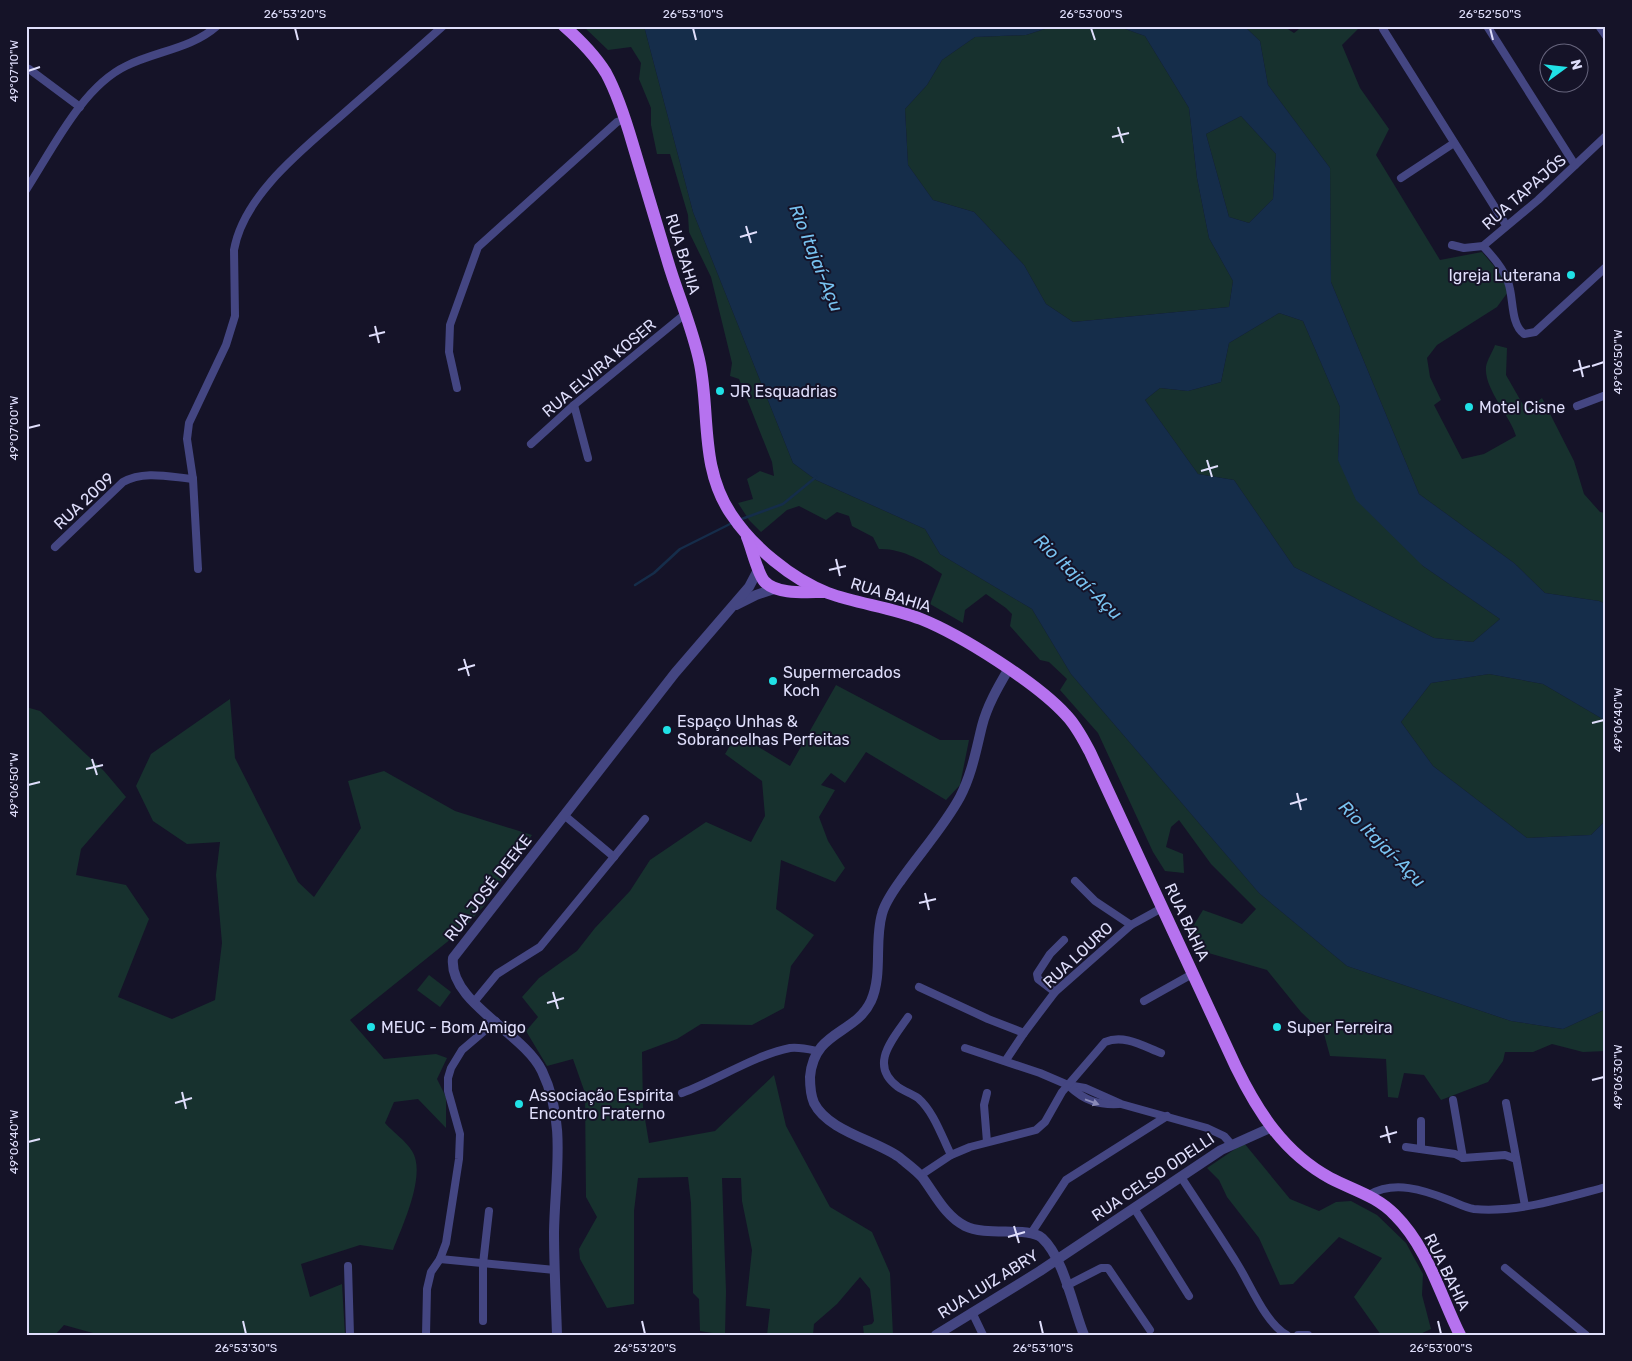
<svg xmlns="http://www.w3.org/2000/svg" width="1632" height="1361" font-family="Rubik,sans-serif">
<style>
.green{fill:#17312e}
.water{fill:#152d4a;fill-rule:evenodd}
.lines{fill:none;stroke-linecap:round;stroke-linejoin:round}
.stream{stroke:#152d4a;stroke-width:2.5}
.minor{stroke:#444682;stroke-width:8}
.tertiary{stroke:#444682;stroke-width:10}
.primary{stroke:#b672ef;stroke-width:12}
.oneway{fill:#8a8ab8}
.ticks{fill:none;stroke:#dfdefb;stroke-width:2}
.poi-dot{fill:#20e1e6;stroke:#151328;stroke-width:2}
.labels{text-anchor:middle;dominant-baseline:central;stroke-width:4;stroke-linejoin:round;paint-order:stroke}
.street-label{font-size:16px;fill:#dfdefb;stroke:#151328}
.poi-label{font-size:16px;fill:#dfdefb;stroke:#151328;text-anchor:start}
.water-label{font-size:18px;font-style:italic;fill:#78c2f0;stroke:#151328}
.neatline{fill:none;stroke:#dfdefb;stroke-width:2}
.ticks-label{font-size:12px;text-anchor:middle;fill:#dfdefb}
</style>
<rect width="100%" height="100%" fill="#151328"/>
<g class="green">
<path d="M 583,26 L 644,26 L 693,212 L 793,463 L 816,480 L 925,529 L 940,554 L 1032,609 L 1071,674 L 1259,893 L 1347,966 L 1511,1021 L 1563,1029 L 1606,1009 L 1606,1051 L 1583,1052 L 1552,1044 L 1533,1052 L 1505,1052 L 1503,1061 L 1488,1082 L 1441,1100 L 1424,1075 L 1404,1073 L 1398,1098 L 1388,1097 L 1386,1059 L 1330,1056 L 1324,1034 L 1301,1012 L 1267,970 L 1205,952 L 1192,928 L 1203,910 L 1242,924 L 1256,909 L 1211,864 L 1179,820 L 1171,827 L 1166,847 L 1183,854 L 1184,873 L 1165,871 L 1153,852 L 1098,733 L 1060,690 L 1067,679 L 1049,662 L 1040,660 L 1010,626 L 1012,614 L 1006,608 L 986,594 L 965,610 L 963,623 L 930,604 L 942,574 C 924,561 901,548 879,549 L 873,537 L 852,526 L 849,516 L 837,512 L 826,520 L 799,506 L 787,510 L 761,532 L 749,520 L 738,503 L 753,499 L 747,479 L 760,471 L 774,476 L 772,462 L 739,379 L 730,376 L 732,363 L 711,277 L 689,232 L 688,215 L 670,154 L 657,154 L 651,125 L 651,108 L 639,79 L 641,63 L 631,47 L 608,50 Z"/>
<path d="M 1054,26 L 1117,26 L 1145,36 L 1189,108 L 1197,178 L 1209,238 L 1233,281 L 1229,307 L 1073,322 L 1046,304 L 1024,265 L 974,212 L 933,200 L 908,165 L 905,109 L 927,85 L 942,60 L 975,37 L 1026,35 Z"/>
<path d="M 1244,26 L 1283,26 L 1294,33 L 1303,26 L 1361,26 L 1342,45 L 1360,88 L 1389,129 L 1376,155 L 1440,260 L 1482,252 L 1505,279 L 1508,292 L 1497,307 L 1437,345 L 1427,358 L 1430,377 L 1441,400 L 1434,405 L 1462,459 L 1484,454 L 1516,436 C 1510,415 1484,389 1486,367 C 1487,360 1493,351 1495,345 L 1507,348 L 1506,375 L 1526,410 L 1542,398 L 1574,461 L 1584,494 L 1600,512 L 1606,513 L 1606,604 L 1599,601 L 1545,593 L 1514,563 L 1419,494 L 1331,282 L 1330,168 L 1268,85 L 1260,41 Z"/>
<path d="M 1241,116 L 1276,154 L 1273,199 L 1249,223 L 1229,217 L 1206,134 Z"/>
<path d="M 1279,313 L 1303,321 L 1340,407 L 1338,460 L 1423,566 L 1500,619 L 1473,642 L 1434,638 L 1294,567 L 1234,480 L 1198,474 L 1145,400 L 1160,388 L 1188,391 L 1221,382 L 1229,343 Z"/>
<path d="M 1489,674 L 1543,684 L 1606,721 L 1606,820 L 1591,835 L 1527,838 L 1433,766 L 1401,722 L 1431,683 Z"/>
<path d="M 836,685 L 940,740 L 969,740 L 960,785 L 946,800 L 866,752 L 845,783 L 831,773 L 821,785 L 835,790 L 819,817 L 828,841 L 845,868 L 835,882 L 781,860 L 776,909 L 814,935 L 791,966 L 784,1008 L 752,1025 L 701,1024 L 677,1039 L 642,1052 L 643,1107 L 649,1143 L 715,1131 L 774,1075 L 786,1126 L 830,1207 L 872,1232 L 890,1273 L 893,1335 L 864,1335 L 863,1326 L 872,1324 L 874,1321 L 870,1289 L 860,1277 L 837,1304 L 814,1324 L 813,1335 L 767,1335 L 770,1309 L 746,1306 L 752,1250 L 742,1201 L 741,1178 L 722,1178 L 726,1291 L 725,1335 L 700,1331 L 699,1299 L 693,1293 L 691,1203 L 688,1177 L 638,1178 L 634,1211 L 634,1304 L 607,1308 L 580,1259 L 579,1249 L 597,1217 L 586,1197 L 585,1093 L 573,1059 L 547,1066 L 526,1031 L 538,1017 L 522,997 L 539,978 L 577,951 L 595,928 L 630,891 L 650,860 L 706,822 L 751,842 L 765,816 L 762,781 L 725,754 L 737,734 L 790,766 Z"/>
<path d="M 230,699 L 235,758 L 298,882 L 314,897 L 361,828 L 348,781 L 384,771 L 455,811 L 532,835 L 484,906 L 462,930 L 350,1020 L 384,1059 L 436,1054 L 447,1058 L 437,1079 L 446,1097 L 446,1128 L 418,1099 L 394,1102 L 385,1123 C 393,1132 406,1141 412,1151 C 427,1174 402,1227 393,1250 L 360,1245 L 301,1264 L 310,1297 L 342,1284 L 345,1335 L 100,1335 L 64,1325 L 55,1335 L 26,1335 L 26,707 L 40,711 L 104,771 L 126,797 L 81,849 L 76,875 L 126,885 L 149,919 L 118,997 L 172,1019 L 215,1000 L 222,943 L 216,875 L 220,842 L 187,844 L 153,821 L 136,786 L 151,754 Z"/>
<path d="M 429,975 L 451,992 L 440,1007 L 417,990 Z"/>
<path d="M 1244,1143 L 1290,1199 L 1319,1211 L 1336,1202 L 1351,1201 L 1377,1215 L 1406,1243 L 1423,1274 L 1422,1295 L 1431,1329 L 1418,1335 L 1381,1335 L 1354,1297 L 1382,1258 L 1339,1237 L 1293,1284 L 1280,1285 L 1259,1238 L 1227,1197 L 1219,1180 L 1207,1168 Z"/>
</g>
<path class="water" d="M 644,26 L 1054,26 L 1026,35 L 975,37 L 942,60 L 927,85 L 905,109 L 908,165 L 933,200 L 974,212 L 1024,265 L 1046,304 L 1073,322 L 1229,307 L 1233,281 L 1209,238 L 1197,178 L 1189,108 L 1145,36 L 1117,26 L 1244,26 L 1260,41 L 1268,85 L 1330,168 L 1331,282 L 1419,494 L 1514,563 L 1545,593 L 1599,601 L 1606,604 L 1606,721 L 1543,684 L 1489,674 L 1431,683 L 1401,722 L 1433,766 L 1527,838 L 1591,835 L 1606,820 L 1606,1009 L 1563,1029 L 1511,1021 L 1347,966 L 1259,893 L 1071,674 L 1032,609 L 940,554 L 925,529 L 816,480 L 793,463 L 693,212 ZM 1241,116 L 1276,154 L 1273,199 L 1249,223 L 1229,217 L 1206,134 ZM 1279,313 L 1303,321 L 1340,407 L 1338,460 L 1356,500 L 1423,566 L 1500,619 L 1473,642 L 1434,638 L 1294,567 L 1234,480 L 1198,474 L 1145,400 L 1160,388 L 1188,391 L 1221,382 L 1229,343 Z"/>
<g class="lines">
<g class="stream">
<path d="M 739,520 L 783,504 L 816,477"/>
<path d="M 635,585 L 654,573 L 680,549 L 732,523"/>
</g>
<g class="minor">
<path d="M 1487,26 L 1575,165"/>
<path d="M 1599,26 L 1606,36"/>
<path d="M 1383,29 L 1506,225"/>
<path d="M 29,69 L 80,107"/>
<path d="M 1401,178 L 1454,143"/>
<path d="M 26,190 C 52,150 82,87 126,66 C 156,51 191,49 217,26"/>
<path d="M 1452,245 L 1464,248 L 1483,246 L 1538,200 L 1606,136"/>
<path d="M 1483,246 C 1493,257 1503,268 1508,282 C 1514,297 1510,324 1524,334 L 1535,332 L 1606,267"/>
<path d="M 457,388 L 449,352 L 450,325 L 478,247 L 617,122 L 625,119"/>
<path d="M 574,405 L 588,458"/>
<path d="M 1577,406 L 1606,395"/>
<path d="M 531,444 L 574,405 L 685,314"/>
<path d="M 55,547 L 123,482 C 144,470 170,477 193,479"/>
<path d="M 198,569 L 193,479 L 187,439 L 189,423 L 226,345 L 235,316 L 234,250 C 244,192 310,144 351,107 C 382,80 413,53 443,26"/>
<path d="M 564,815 L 614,857"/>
<path d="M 1075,881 L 1095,901 L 1131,925"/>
<path d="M 919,987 L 988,1019 L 1024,1033"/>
<path d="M 1055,992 L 1038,979 L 1037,974 L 1050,954 L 1064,940"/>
<path d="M 1144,1001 L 1194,973"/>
<path d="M 474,1002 L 497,974 L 540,947 L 645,819"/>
<path d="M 908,1017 C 893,1039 868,1065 898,1087 C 904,1091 912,1094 918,1098 C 934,1112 942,1137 951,1155"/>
<path d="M 965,1048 L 1040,1073 L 1068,1085 L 1085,1088 L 1121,1104 L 1207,1128 L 1224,1136 L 1231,1144"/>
<path d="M 1006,1060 L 1024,1033 L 1055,992 L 1131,925 L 1162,908"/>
<path d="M 1069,1086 C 1085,1101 1098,1105 1119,1104"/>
<path d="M 682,1093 C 717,1080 755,1055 790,1048 C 800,1047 808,1049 817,1051"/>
<path d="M 987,1093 L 984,1105 L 987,1142"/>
<path d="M 1453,1100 L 1463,1158"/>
<path d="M 1506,1103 L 1525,1206"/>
<path d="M 1406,1147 L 1455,1154 L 1463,1158 L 1505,1155 L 1516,1159"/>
<path d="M 1421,1149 L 1421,1121"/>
<path d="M 921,1175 L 951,1155 L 970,1147 L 1036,1130 L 1045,1122 L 1062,1092 L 1105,1042 C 1124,1034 1143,1046 1161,1053"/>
<path d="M 1181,1177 C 1200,1206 1220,1236 1238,1265 C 1251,1286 1266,1324 1287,1335"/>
<path d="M 1369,1195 C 1394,1180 1424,1190 1449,1200 C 1457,1203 1466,1208 1474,1209 C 1518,1213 1564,1198 1606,1187"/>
<path d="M 1134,1208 L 1189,1296"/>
<path d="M 1032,1232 L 1066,1180 L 1167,1116"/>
<path d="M 440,1259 L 555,1270"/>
<path d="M 348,1266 L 350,1335"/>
<path d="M 1505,1268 L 1586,1335"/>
<path d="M 1066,1286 L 1101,1268 L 1108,1268 L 1150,1330"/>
<path d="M 972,1312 L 983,1335"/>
<path d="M 483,1321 L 483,1264 L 489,1211"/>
<path d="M 426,1335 L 427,1289 L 431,1272 L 440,1259 L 446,1243 L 459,1159 L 460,1134 L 448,1091 L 448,1078 L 451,1068 L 462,1050 L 496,1021"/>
<path d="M 1298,1335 L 1308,1335"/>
</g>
<g class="tertiary">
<path d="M 736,605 L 756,595 L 777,588"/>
<path d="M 1008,670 C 998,687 987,706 982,726 C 976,750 972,774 960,797 C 945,825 920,853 901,880 C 894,890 885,902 882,914 C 874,942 883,974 871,1001 C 855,1035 814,1030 810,1077 C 810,1085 811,1096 814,1103 C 828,1131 875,1140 899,1157 C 906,1163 916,1170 922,1177 C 935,1194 945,1216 965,1226 C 987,1237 1028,1226 1042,1238 C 1064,1258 1073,1308 1084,1335"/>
<path d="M 557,1335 C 556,1301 554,1266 554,1232 C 555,1176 567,1123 542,1071 C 524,1033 448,1002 453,958 L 675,673 L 749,587 L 759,568"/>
<path d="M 936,1335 L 1040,1271 L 1221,1150 L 1270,1128"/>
</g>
<g class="primary">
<path d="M 564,26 C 580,40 595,55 606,73 C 618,95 626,121 633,145 C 645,184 656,223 668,262 C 678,296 693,329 700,364 C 710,415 700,468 731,514 C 752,546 791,579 828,593 C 858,604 891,607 921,619 C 961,635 1037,683 1066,715 C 1076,725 1083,739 1090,752 L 1236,1067 C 1258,1112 1284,1153 1330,1178 C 1353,1190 1377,1196 1395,1215 C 1428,1248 1440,1295 1460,1335"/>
<path d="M 747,537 C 752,549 757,572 764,581 C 776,595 807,592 824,592"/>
</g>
</g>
<defs><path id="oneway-solid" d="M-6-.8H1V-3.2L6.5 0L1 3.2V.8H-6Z" transform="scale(1.25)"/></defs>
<use class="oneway" href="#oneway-solid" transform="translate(1092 1102) rotate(20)"/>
<path class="ticks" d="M 295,28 L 298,40M 693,28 L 696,40M 1091,28 L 1095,40M 1490,28 L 1493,40M 28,71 L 40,67M 1118,127 L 1123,143M 1112,137 L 1129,133M 746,226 L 751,243M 740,237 L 757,232M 375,326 L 379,343M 369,336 L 385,332M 1579,360 L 1583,377M 1592,366 L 1604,362M 1573,371 L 1590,366M 28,428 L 40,425M 1207,460 L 1212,477M 1201,471 L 1218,466M 836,559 L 840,576M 829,570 L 846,566M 464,659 L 469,676M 458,670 L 475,665M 1592,723 L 1604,720M 92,759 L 97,775M 86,769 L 103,765M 28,785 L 40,782M 1297,793 L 1301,810M 1290,804 L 1307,799M 925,893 L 929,910M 919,903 L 936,899M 553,992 L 558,1009M 547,1003 L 564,998M 1592,1080 L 1604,1077M 182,1092 L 186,1109M 175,1103 L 192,1098M 1386,1126 L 1390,1143M 1380,1137 L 1397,1132M 28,1142 L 40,1139M 1014,1226 L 1019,1243M 1008,1237 L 1025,1232M 243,1321 L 246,1334M 642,1321 L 645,1334M 1040,1321 L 1043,1334M 1438,1321 L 1441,1334"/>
<g class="poi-dot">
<circle cx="1571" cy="275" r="5"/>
<circle cx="720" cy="391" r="5"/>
<circle cx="1469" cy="407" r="5"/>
<circle cx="773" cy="681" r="5"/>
<circle cx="667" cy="730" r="5"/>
<circle cx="371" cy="1027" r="5"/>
<circle cx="1277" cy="1027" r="5"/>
<circle cx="519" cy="1104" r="5"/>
</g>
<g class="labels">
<g class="street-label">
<text transform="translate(1524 192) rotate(-41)">RUA TAPAJÓS</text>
<text transform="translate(683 254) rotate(73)">RUA BAHIA</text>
<text transform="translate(599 368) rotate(-40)">RUA ELVIRA KOSER</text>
<text transform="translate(84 501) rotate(-43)">RUA 2009</text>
<text transform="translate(891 595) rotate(17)">RUA BAHIA</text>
<text transform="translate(488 888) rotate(-52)">RUA JOSÉ DEEKE</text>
<text transform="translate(1187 922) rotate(65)">RUA BAHIA</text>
<text transform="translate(1078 955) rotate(-43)">RUA LOURO</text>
<text transform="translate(1153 1177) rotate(-34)">RUA CELSO ODELLI</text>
<text transform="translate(1447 1272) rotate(64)">RUA BAHIA</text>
<text transform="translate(988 1284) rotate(-32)">RUA LUIZ ABRY</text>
</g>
<g class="poi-label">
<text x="1561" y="275" text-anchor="end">Igreja Luterana</text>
<text x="730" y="391">JR Esquadrias</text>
<text x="1479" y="407">Motel Cisne</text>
<text x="783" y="672">Supermercados<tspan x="783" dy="18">Koch</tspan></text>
<text x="677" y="721">Espaço Unhas &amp;<tspan x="677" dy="18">Sobrancelhas Perfeitas</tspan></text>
<text x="381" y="1027">MEUC - Bom Amigo</text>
<text x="1287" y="1027">Super Ferreira</text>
<text x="529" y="1095">Associação Espírita<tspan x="529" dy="18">Encontro Fraterno</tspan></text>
</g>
<g class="water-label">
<text transform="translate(816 258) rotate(68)">Rio Itajaí-Açu</text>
<text transform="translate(1078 577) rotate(44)">Rio Itajaí-Açu</text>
<text transform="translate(1382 844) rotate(45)">Rio Itajaí-Açu</text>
</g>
</g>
<rect width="1632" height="1361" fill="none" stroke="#151328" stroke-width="55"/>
<g transform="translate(1564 68) rotate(75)"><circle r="24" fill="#151328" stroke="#66647c"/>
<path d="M0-4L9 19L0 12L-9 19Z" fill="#20e1e6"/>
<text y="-8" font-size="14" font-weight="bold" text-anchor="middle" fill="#dfdefb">N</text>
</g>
<rect x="28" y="28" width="1576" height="1306" class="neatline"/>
<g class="ticks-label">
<text x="295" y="18">26°53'20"S</text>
<text x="693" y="18">26°53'10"S</text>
<text x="1091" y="18">26°53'00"S</text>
<text x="1490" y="18">26°52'50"S</text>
<text transform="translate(14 71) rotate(-90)" y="4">49°07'10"W</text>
<text transform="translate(1618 362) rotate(-90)" y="4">49°06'50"W</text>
<text transform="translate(14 428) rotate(-90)" y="4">49°07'00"W</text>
<text transform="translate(1618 720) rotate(-90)" y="4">49°06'40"W</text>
<text transform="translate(14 785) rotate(-90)" y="4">49°06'50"W</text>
<text transform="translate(1618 1077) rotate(-90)" y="4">49°06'30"W</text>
<text transform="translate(14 1142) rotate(-90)" y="4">49°06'40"W</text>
<text x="246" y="1352">26°53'30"S</text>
<text x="645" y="1352">26°53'20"S</text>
<text x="1043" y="1352">26°53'10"S</text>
<text x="1441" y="1352">26°53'00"S</text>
</g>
</svg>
